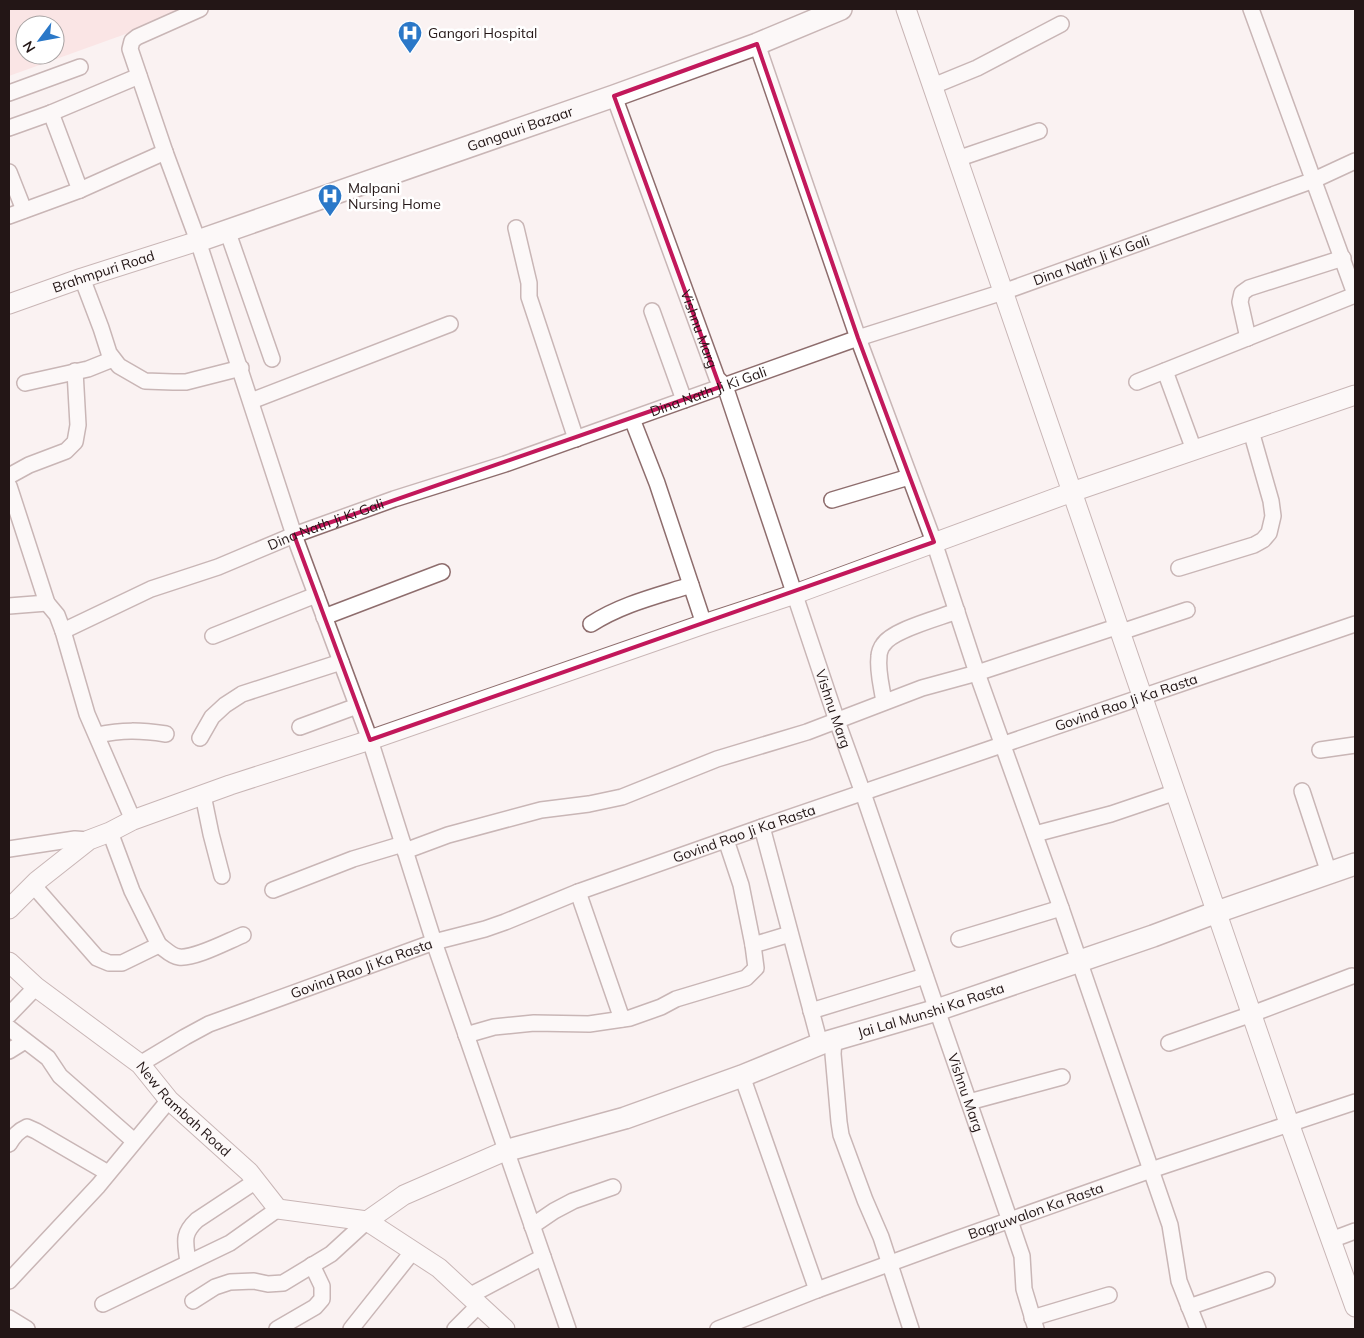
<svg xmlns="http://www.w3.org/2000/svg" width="1364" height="1338" font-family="Mulish,sans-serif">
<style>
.green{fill:#fad5d5;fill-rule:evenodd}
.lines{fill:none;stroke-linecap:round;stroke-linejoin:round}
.minor-casing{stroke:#8e6d6d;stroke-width:18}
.tertiary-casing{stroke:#8e6d6d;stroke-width:21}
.secondary-casing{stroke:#8e6d6d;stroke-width:24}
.minor{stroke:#fff;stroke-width:15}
.tertiary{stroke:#fff;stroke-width:19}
.secondary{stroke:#fff;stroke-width:21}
.marked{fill:none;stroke:#c2185b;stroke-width:4;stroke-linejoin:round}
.labels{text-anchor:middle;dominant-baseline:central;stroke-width:5;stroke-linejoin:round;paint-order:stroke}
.poi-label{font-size:14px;fill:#231616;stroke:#fff;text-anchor:start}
.street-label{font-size:14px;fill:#231616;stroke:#fff}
</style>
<rect width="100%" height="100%" fill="#faf2f2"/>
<path class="green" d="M 9,9 L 195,9 L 9,76 ZM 25,25 L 55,25 L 55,55 L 25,55 Z"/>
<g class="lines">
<defs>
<g id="minor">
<path d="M 200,9 L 137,37 L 132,41 L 130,49 L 165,152 L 198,241 L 294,535 L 370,740 L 434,942 L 568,1329"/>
<path d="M 1251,9 L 1355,294"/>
<path d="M 757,44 L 858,338 L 934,542 L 977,673 L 1061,908 L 1151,1170 L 1170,1225 L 1179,1281 L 1198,1329"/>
<path d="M 933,86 L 977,68 L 1061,24"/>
<path d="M 9,93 L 80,67"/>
<path id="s1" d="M 614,96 L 717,378 L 725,386 L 837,721 L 863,793 L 937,1010 L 1010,1221 L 1022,1256 L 1024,1289 L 1036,1329"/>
<path d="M 51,113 L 80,190"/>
<path d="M 9,128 L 51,113 L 139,76"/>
<path d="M 957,159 L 1039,131"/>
<path d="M 9,172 L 24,210"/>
<path d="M 9,216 L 80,190 L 165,152"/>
<path d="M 516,228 L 529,283 L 529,297 L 576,439"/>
<path d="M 227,230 L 272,359"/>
<path d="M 82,278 L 101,328 L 109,353 L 119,366 L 145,381 L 173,382 L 186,382 L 241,368"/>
<path d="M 652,311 L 684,400"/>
<path d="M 1248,338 L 1240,302 L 1242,293 L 1249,288 L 1343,258"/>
<path d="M 1165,371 L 1194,450"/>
<path d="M 1137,382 L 1355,295"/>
<path d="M 25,383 L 88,369 L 113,359"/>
<path d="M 251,401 L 450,324"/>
<path d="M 632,419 L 657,483 L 704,624"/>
<path d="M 9,476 L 29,465 L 66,451 L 75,442 L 78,425 L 75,371"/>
<path d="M 9,486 L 47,603 L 57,615 L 63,631 L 87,714 L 133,820"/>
<path d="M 832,500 L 909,477"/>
<path d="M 1179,568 L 1254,545 L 1263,540 L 1269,533 L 1273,516 L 1271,501 L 1251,431"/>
<path d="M 9,606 L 47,603"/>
<path d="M 324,617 L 442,572"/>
<path d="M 591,624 C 622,604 657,596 691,585"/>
<path id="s2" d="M 63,631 L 151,589 L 218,567 L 294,535 L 394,499 L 505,464 L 858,338 L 1003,292 L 1314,180 L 1355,161"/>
<path d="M 1121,632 L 1187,610"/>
<path d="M 213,636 L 316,595"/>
<path d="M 884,702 C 882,688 877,671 879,656 C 879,653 881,647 883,645 C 892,630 939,618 957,611"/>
<path d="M 300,727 L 357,706"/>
<path d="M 97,735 C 123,730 139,730 166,734"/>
<path d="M 200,738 L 212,717 L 225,705 L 242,694 L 341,662"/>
<path d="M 1320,750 L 1355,745"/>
<path d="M 1302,791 L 1329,873"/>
<path d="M 203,795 L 211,834 L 222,876"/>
<path d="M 762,827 L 820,1044"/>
<path d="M 1035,834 L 1111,814 L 1176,792"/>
<path d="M 9,849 L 75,839 L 89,840"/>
<path d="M 405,851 L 448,835 L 541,810 L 589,804 L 622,797 L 717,759 L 807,732 L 922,688 L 977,673 L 1119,626"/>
<path d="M 33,885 L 97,958 L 109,963 L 122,963 L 159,945 L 132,891 L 110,832"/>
<path d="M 273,890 L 353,859 L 403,844"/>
<path d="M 578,892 L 622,1019"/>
<path d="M 959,939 L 1061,908"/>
<path d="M 159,945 C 165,949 171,956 179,957 C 195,959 228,941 243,935"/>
<path d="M 753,945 L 790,934"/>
<path d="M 811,1011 L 925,976"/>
<path d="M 9,1015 L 36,987"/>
<path d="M 9,1028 L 48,1058 L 60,1076 L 134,1141"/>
<path d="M 466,1035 L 494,1027 L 534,1023 L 589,1024 L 630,1018 L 661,1007 L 676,999 L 746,978 L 756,968 L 753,945 L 741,885 L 726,840"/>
<path d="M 834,1039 L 833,1054 L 839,1122 L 841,1135 L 865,1200 L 881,1237 L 911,1329"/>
<path d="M 1169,1043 L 1252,1014 L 1352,976"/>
<path d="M 9,1051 L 25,1041"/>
<path id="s3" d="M 140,1064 L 185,1037 L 209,1024 L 434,942 L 485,929 L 505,922 L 578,892 L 762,827 L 1355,624"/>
<path d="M 742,1076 L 817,1290"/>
<path d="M 969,1102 L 1062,1077"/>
<path d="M 9,1144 C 14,1136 18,1131 27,1127 L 36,1131 L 108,1173"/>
<path d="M 532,1226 L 554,1211 L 573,1201 L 613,1187"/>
<path d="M 1331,1240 L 1355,1231"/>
<path d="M 188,1263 C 186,1243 181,1235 197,1220 L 256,1181"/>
<path d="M 9,1281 L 98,1186 L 169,1100"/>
<path d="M 469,1296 L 543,1257"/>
<path d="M 193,1301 L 215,1287 L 230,1282 L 254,1281 L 268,1284 L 283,1283 L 331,1254 L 367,1221"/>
<path d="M 103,1304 L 230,1243 L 278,1209"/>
<path d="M 1189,1307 L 1267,1280"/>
<path d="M 9,1318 L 27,1329"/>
<path d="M 1032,1318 L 1109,1295"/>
<path d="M 277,1329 L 315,1307 L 322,1299 L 322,1286 L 312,1265"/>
<path d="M 351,1329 L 413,1251"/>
<path d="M 455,1329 L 479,1305"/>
<path id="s4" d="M 718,1329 L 817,1290 L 951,1241 L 1151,1170 L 1355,1102"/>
</g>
<g id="tertiary">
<path d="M 906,9 L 1289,1123 L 1355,1307"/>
<path id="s5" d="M 9,304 L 82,278 L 198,241"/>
<path d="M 9,909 L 37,881 L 89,840 L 110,832 L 133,820 L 230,785 L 370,740 L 704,624 L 795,594 L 1072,492 L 1355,395"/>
<path id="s6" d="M 9,962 L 36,987 L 140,1064 L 169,1100 L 249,1172 L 278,1209 L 367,1221 L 439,1268 L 505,1329"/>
<path d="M 367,1221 L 404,1195 L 505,1151"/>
</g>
<g id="secondary">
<path id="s7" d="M 198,241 L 614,96 L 757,44 L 841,9"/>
<path id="s8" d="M 505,1151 L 625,1118 L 742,1076 L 820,1044 L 937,1010 L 1153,936 L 1217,912 L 1355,864"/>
</g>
</defs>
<use href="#minor" class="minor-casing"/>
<use href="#tertiary" class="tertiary-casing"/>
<use href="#secondary" class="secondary-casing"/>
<use href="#minor" class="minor"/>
<use href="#tertiary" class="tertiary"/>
<use href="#secondary" class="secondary"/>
</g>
<path d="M0 0H1364V1338H0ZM 757,44 L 858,338 L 934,542 L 370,740 L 294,535 L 720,387 L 614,96 Z" fill="#faf2f2" fill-opacity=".55" fill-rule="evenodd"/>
<path class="marked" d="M 757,44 L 858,338 L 934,542 L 370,740 L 294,535 L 720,387 L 614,96 Z"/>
<defs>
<symbol id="hospital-pin" viewBox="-11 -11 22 30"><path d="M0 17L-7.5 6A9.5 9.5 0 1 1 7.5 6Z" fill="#2b78c8" stroke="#fff"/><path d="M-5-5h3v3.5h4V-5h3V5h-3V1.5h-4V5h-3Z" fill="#fff"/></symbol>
</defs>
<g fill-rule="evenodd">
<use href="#hospital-pin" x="396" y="19" width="28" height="38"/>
<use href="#hospital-pin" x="316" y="182" width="28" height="38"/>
</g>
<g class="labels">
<g class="poi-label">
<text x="428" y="33">Gangori Hospital</text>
<text x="348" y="188">Malpani<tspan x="348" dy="16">Nursing Home</tspan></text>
</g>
<g class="street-label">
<text stroke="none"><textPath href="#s7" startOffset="341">Gangauri Bazaar</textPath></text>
<text stroke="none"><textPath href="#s2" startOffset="1094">Dina Nath Ji Ki Gali</textPath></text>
<text stroke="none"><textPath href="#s5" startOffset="100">Brahmpuri Road</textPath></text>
<text stroke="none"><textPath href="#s1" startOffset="248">Vishnu Marg</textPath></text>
<text stroke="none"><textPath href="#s2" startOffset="689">Dina Nath Ji Ki Gali</textPath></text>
<text stroke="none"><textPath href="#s2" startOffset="284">Dina Nath Ji Ki Gali</textPath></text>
<text stroke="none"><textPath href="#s3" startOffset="1052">Govind Rao Ji Ka Rasta</textPath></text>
<text stroke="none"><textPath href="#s1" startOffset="652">Vishnu Marg</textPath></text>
<text stroke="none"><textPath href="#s3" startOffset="648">Govind Rao Ji Ka Rasta</textPath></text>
<text stroke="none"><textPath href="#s3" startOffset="242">Govind Rao Ji Ka Rasta</textPath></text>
<text stroke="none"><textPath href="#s8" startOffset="449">Jai Lal Munshi Ka Rasta</textPath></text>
<text stroke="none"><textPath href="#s1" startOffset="1058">Vishnu Marg</textPath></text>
<text stroke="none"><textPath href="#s6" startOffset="229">New Rambah Road</textPath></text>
<text stroke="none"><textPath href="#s4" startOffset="339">Bagruwalon Ka Rasta</textPath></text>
</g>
</g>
<rect width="1364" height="1338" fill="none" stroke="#231616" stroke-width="20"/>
<g transform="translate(40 40) rotate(238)"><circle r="24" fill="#ffffff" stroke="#a7a2a2"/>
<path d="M0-4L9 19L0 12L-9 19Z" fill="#2b78c8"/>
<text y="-8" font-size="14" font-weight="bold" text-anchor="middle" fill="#231616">N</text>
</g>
</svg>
